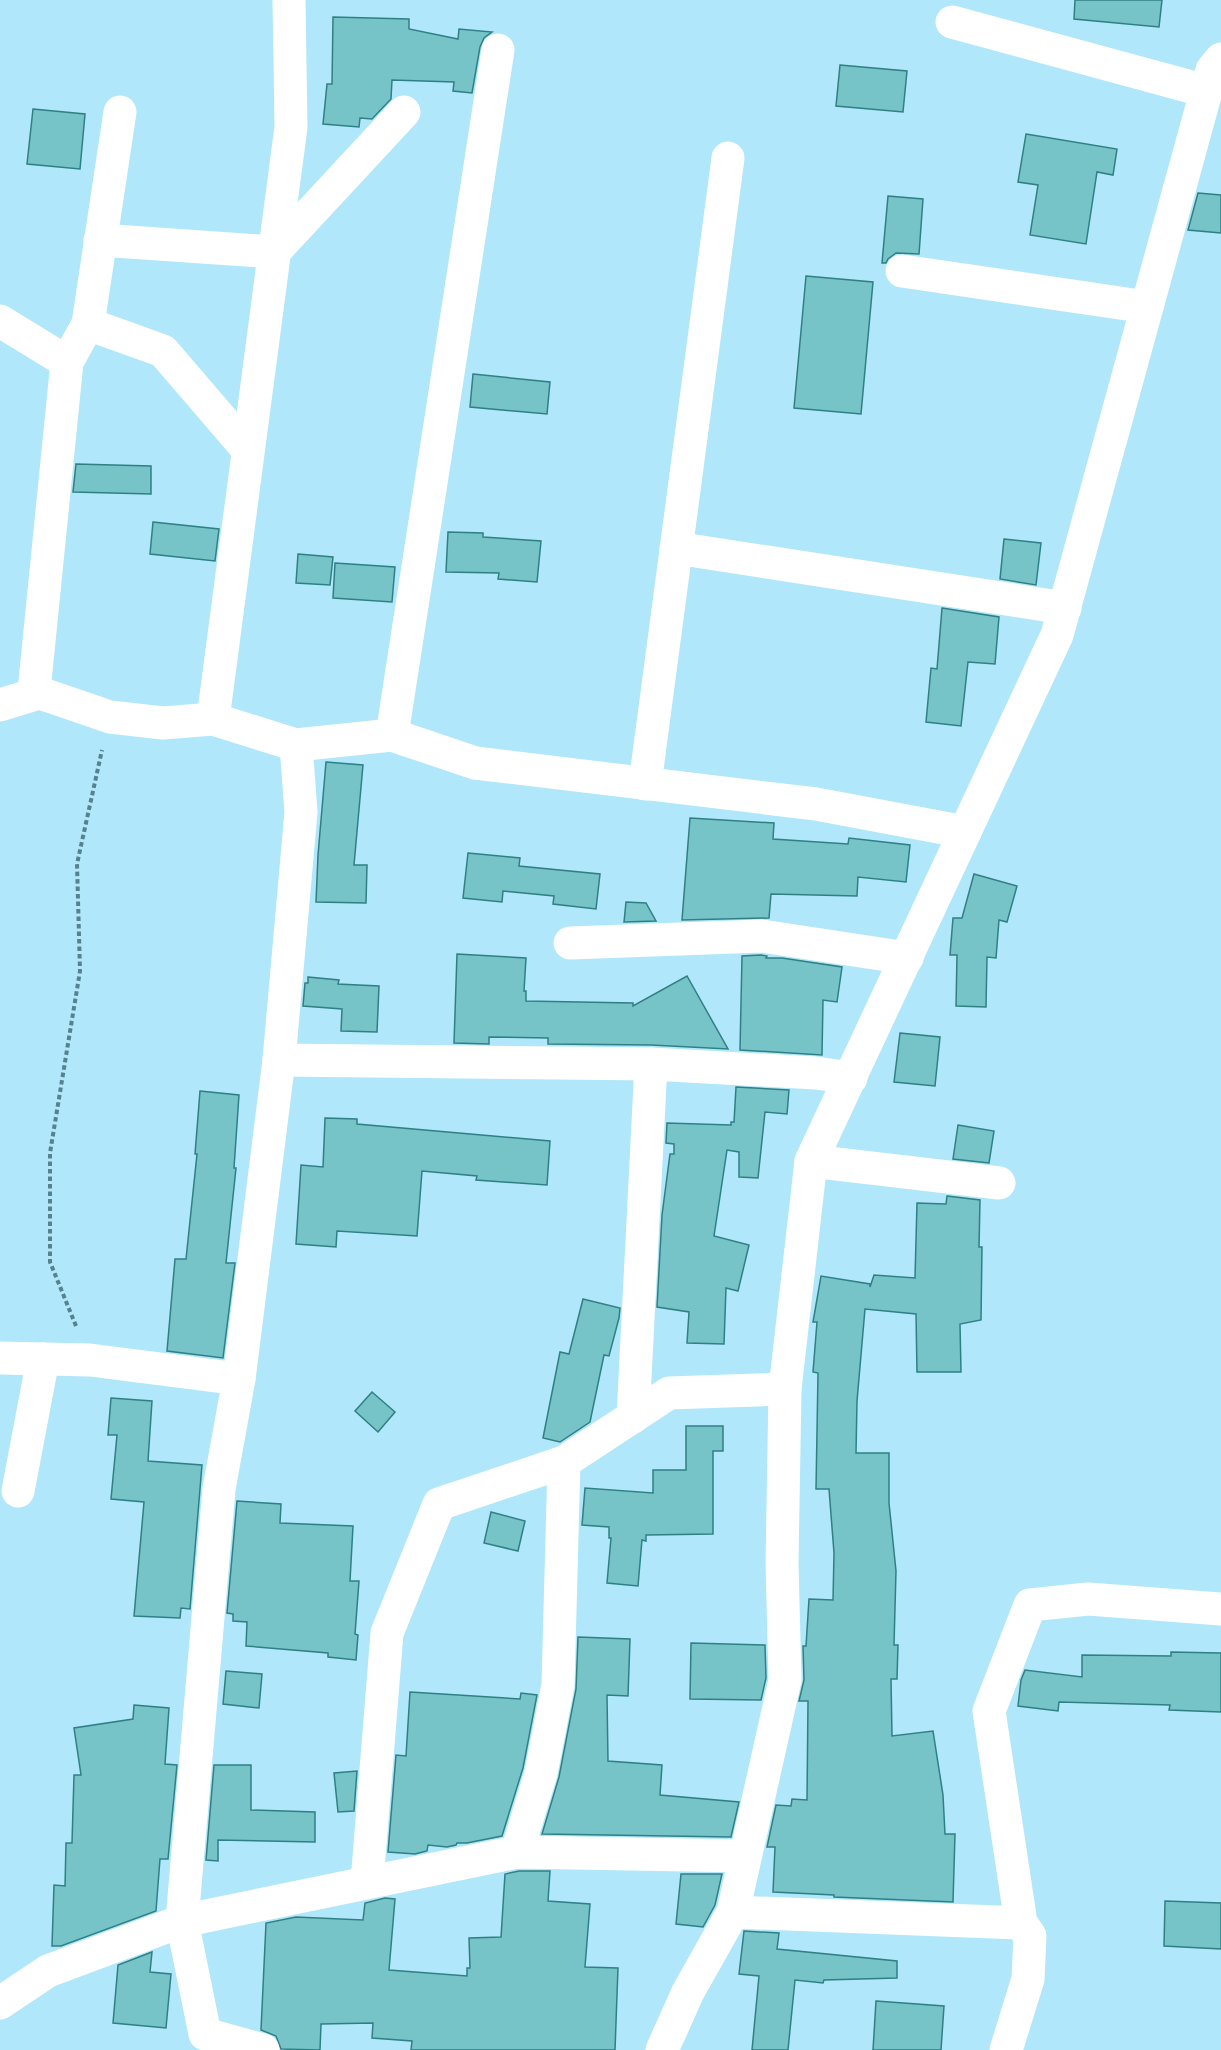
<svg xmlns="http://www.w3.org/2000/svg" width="1221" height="2050" font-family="Mulish,sans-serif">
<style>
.building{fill:#76c3c8;stroke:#2f8085;stroke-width:1.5}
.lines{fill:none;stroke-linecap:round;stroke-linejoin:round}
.path{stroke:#56818e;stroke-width:4;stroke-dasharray:4.5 3;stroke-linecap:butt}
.minor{stroke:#fff;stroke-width:33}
</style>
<rect width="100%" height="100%" fill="#b0e7fa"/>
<g class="building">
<path d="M 1075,0 L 1162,0 L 1159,27 L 1074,19 Z"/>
<path d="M 333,17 L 409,19 L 409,29 L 458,39 L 459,29 L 492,32 L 484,38 L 480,47 L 472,93 L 453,91 L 454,82 L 392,80 L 391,99 L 372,119 L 360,118 L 359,127 L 323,124 L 327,84 L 332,84 Z"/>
<path d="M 840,65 L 907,71 L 903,112 L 836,106 Z"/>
<path d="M 33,109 L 85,114 L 80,169 L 27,164 Z"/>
<path d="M 1026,134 L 1117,149 L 1113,175 L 1097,172 L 1086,244 L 1030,235 L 1038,185 L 1018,182 Z"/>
<path d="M 1198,193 L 1221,195 L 1221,233 L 1188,230 Z"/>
<path d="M 888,196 L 923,199 L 919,254 L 896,253 L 888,259 L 886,263 L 882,263 Z"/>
<path d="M 806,276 L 873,282 L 861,414 L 794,408 Z"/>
<path d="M 473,374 L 550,382 L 547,414 L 470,407 Z"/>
<path d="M 76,464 L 151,466 L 151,494 L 73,492 Z"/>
<path d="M 153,522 L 219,529 L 215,561 L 150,554 Z"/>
<path d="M 448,532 L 483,533 L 483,537 L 541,541 L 537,582 L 498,579 L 499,573 L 446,572 Z"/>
<path d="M 1004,539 L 1041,543 L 1036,585 L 1000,579 Z"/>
<path d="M 298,554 L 333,557 L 330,585 L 296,583 Z"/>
<path d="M 335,563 L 395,567 L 392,602 L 333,598 Z"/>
<path d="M 942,608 L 999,617 L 995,664 L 968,662 L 961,726 L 926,722 L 931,668 L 937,669 Z"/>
<path d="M 326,762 L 363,765 L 354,865 L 367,865 L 366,903 L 316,902 L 318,855 Z"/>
<path d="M 690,818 L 774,823 L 773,839 L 848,844 L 849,838 L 910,845 L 906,882 L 858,877 L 857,896 L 771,894 L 769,918 L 682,920 Z"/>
<path d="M 468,853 L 520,858 L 519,866 L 600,874 L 596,909 L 553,904 L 554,896 L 503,891 L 502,902 L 463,898 Z"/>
<path d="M 974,874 L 1017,886 L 1007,922 L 999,920 L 996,958 L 987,957 L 986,1007 L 956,1006 L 957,955 L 950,955 L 953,918 L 962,918 Z"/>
<path d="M 626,902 L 646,903 L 656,921 L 624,922 Z"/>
<path d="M 457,954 L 526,958 L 524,991 L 526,991 L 526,1001 L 633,1003 L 633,1006 L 687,976 L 728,1049 L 651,1045 L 548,1044 L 548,1038 L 489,1037 L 489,1044 L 454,1043 Z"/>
<path d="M 761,955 L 767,956 L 766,958 L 782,958 L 842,967 L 837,1002 L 823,1000 L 822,1055 L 740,1050 L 742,956 Z"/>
<path d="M 308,977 L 339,980 L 338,984 L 379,986 L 377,1032 L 341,1031 L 342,1009 L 303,1006 L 305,983 L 308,983 Z"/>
<path d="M 900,1033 L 940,1037 L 935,1086 L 894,1082 Z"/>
<path d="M 736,1087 L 789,1090 L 787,1114 L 765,1112 L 758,1178 L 739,1177 L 739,1152 L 727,1150 L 714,1236 L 749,1245 L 738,1291 L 726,1288 L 724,1344 L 687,1343 L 689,1312 L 657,1307 L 662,1215 L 670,1154 L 674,1154 L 674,1144 L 666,1143 L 667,1123 L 731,1125 L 731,1122 L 734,1122 Z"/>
<path d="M 200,1091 L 239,1095 L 234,1168 L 236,1168 L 226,1263 L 235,1263 L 223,1358 L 167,1351 L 175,1259 L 186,1259 L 197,1154 L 195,1154 Z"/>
<path d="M 325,1118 L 357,1119 L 357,1124 L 550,1141 L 547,1185 L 476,1180 L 477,1176 L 422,1171 L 417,1236 L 337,1231 L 336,1247 L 296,1244 L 301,1165 L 323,1167 Z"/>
<path d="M 958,1125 L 994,1131 L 989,1163 L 953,1159 Z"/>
<path d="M 947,1196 L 980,1200 L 979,1247 L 982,1247 L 981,1320 L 960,1324 L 961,1372 L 917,1372 L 916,1314 L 865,1309 L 857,1401 L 856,1453 L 889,1453 L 889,1503 L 896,1571 L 894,1645 L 898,1645 L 897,1679 L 891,1679 L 892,1736 L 933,1731 L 943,1795 L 945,1834 L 955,1834 L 953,1902 L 834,1897 L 834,1895 L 773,1892 L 775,1847 L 767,1847 L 776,1805 L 791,1806 L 792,1799 L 807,1800 L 808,1701 L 799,1701 L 804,1680 L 803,1646 L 806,1646 L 809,1599 L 833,1600 L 834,1553 L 829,1489 L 816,1489 L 818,1373 L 813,1372 L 817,1322 L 813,1322 L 821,1276 L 870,1284 L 870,1287 L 874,1275 L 915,1278 L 917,1203 L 946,1204 Z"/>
<path d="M 583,1299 L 620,1308 L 619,1318 L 609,1356 L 604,1355 L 590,1422 L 560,1442 L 543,1438 L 560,1352 L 569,1354 Z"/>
<path d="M 372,1392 L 395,1412 L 378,1432 L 355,1411 Z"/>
<path d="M 111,1398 L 152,1401 L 148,1461 L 202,1465 L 190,1609 L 181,1608 L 180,1618 L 134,1616 L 144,1502 L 111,1499 L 117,1435 L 108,1435 Z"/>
<path d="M 686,1426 L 723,1426 L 723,1451 L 713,1451 L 713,1534 L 646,1535 L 646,1541 L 642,1540 L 638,1586 L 607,1583 L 611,1538 L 609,1538 L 609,1527 L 582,1525 L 585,1488 L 653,1493 L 653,1470 L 686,1470 Z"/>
<path d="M 237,1501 L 281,1504 L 280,1523 L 353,1526 L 350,1581 L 359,1581 L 355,1634 L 358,1635 L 356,1660 L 328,1657 L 328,1653 L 246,1646 L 247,1622 L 233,1621 L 233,1614 L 227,1613 Z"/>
<path d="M 491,1512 L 525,1521 L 518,1551 L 484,1543 Z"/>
<path d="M 578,1637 L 630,1639 L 628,1696 L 607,1695 L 608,1761 L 662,1765 L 660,1795 L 739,1802 L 731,1837 L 542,1834 L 559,1777 L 576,1689 Z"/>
<path d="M 691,1643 L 765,1645 L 766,1678 L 761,1700 L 690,1699 Z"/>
<path d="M 1171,1652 L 1221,1653 L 1221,1712 L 1169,1710 L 1170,1705 L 1059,1702 L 1058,1711 L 1018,1706 L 1021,1680 L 1025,1670 L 1082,1677 L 1082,1655 L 1171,1656 Z"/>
<path d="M 226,1671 L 262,1674 L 259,1708 L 223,1704 Z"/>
<path d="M 410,1692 L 520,1699 L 521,1693 L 537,1695 L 523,1768 L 502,1836 L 467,1843 L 457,1843 L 456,1845 L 447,1847 L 428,1845 L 427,1851 L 415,1854 L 388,1852 L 396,1755 L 406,1756 Z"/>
<path d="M 134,1705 L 169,1708 L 165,1764 L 177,1765 L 168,1859 L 160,1859 L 156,1911 L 61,1946 L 52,1946 L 54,1885 L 65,1886 L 66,1843 L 72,1843 L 74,1775 L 81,1775 L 74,1728 L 133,1719 Z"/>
<path d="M 214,1765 L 251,1765 L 251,1810 L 315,1812 L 315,1842 L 218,1840 L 218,1861 L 206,1860 Z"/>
<path d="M 357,1771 L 354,1811 L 338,1812 L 334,1773 Z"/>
<path d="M 519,1871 L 550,1871 L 548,1901 L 590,1904 L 585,1967 L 618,1968 L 615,2050 L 411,2050 L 412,2041 L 372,2038 L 373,2023 L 321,2024 L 320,2050 L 281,2049 L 276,2036 L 261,2030 L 266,1923 L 296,1917 L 363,1920 L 365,1903 L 385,1898 L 395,1899 L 389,1970 L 467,1976 L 467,1968 L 470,1968 L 469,1938 L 501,1937 L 505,1874 Z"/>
<path d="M 681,1874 L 722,1874 L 715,1905 L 703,1927 L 676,1924 Z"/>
<path d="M 1165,1901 L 1221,1903 L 1221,1949 L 1164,1946 Z"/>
<path d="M 744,1931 L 779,1933 L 777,1949 L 897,1961 L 897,1978 L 824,1980 L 823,1983 L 795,1980 L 788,2050 L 752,2050 L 759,1976 L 739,1974 Z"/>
<path d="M 152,1952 L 150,1972 L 171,1974 L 166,2028 L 113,2023 L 118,1965 Z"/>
<path d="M 876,2001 L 944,2006 L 941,2050 L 873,2050 Z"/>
</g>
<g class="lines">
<path class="path" d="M 76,1326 L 50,1262 L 50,1153 L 80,971 L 77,864 L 102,750"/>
<g class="minor">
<path d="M 952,22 L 1206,91"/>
<path d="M 120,112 L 88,324 L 67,362 L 34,691 L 110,717 L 163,723 L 213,719 L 296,745 L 392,735 L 475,763 L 816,804 L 965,832"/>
<path d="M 100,240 L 274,252 L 404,112"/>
<path d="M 902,271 L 1147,307"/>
<path d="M 0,321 L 67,362"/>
<path d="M 88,324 L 163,351 L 248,450"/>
<path d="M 676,548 L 1065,608"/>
<path d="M 0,705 L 39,693"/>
<path d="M 213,719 L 291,127 L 289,0"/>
<path d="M 392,735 L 498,50"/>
<path d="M 296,745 L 301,812 L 279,1060 L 239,1379 L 219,1489 L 182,1921 L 517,1852 L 745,1856"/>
<path d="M 645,784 L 728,158"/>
<path d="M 570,943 L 762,936 L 907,958"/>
<path d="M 279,1060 L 651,1064 L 816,1073 L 851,1078"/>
<path d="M 811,1161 L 999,1183"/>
<path d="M 0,1358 L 90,1360 L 239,1379"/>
<path d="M 633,1417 L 651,1064"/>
<path d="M 18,1491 L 43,1359"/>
<path d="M 517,1852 L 541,1773 L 558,1685 L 564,1462"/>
<path d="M 367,1882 L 387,1633 L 439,1504 L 564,1462 L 669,1393 L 785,1389"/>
<path d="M 733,1912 L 1021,1923"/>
<path d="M 0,2003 L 48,1971 L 182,1921 L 205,2034 L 263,2050"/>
<path d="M 662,2050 L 688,1992 L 733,1912 L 785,1680 L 782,1563 L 785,1389 L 811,1161 L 1057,635 L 1212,70 L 1221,59"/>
<path d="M 1006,2050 L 1028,1979 L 1030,1936 L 1021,1923 L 989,1711 L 1030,1605 L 1088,1599 L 1221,1609"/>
</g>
</g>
</svg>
